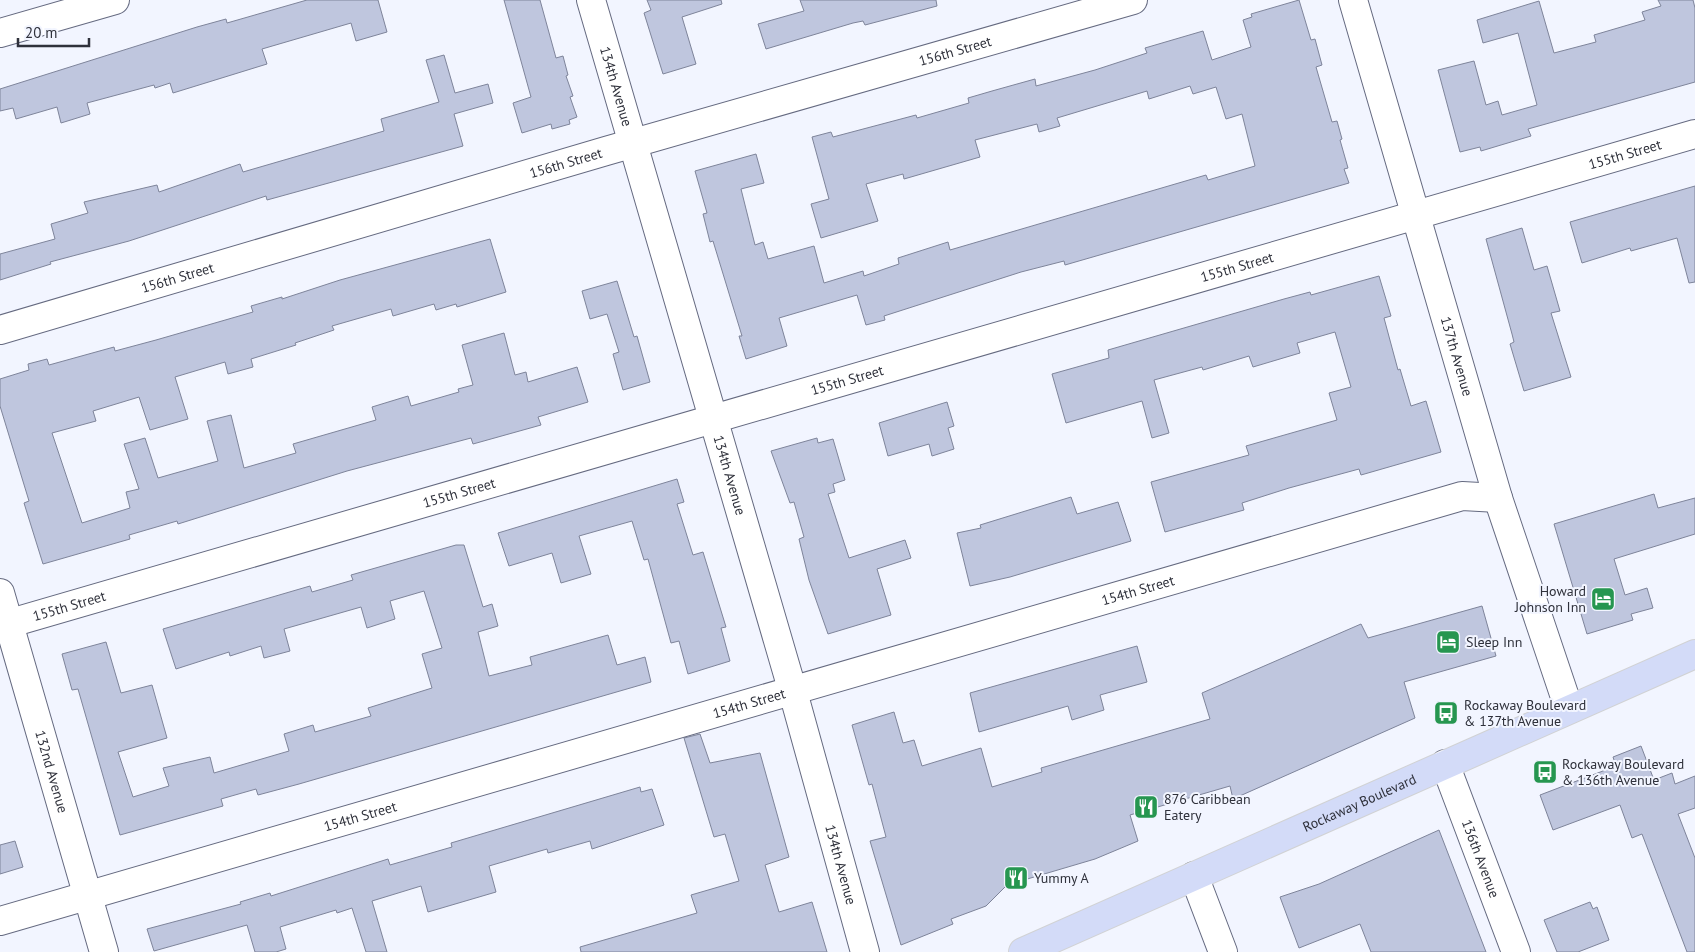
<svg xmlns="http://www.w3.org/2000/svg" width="1695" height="952" font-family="'PT Sans',sans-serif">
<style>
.building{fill:#bfc6de;stroke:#7e849a}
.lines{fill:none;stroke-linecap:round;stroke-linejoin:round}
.street-casing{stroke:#656a80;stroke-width:30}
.primary-casing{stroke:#d1d2d4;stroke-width:30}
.street{stroke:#fff;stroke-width:28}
.primary{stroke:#d3dbf8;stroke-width:28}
.labels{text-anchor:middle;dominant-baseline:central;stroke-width:4;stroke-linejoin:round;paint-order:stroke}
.street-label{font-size:14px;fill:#2f313b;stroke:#f2f5ff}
.poi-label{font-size:14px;fill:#2f313b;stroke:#f2f5ff;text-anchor:start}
</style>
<rect width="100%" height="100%" fill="#f2f5ff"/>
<g class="building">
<path d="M 307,0 L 378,0 L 387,32 L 356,41 L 351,23 L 262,49 L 267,64 L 173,93 L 170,83 L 155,88 L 154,85 L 87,103 L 90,114 L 61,123 L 57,107 L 16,119 L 13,108 L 0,111 L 0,89 L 197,27 L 226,19 L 227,23 Z"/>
<path d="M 504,0 L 540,0 L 556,58 L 563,56 L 568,75 L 566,76 L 573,96 L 570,97 L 577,117 L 569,120 L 570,124 L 552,129 L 551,124 L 522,133 L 513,103 L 531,97 Z"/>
<path d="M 647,0 L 721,0 L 722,4 L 682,17 L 696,64 L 663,74 L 644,13 L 651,10 Z"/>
<path d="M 800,0 L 936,0 L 937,6 L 865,25 L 863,21 L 853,23 L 766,49 L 758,24 L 804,11 Z"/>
<path d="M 1299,0 L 1311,40 L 1315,39 L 1322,65 L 1316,67 L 1332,122 L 1337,121 L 1342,139 L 1340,140 L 1348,168 L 1344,169 L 1349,183 L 1065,265 L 1064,261 L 1021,272 L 884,316 L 885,320 L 866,325 L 857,295 L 779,318 L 787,346 L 746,359 L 739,336 L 742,336 L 713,241 L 710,242 L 703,214 L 707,213 L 695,171 L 756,154 L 764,183 L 741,189 L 755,245 L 763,242 L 768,259 L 814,246 L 824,283 L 863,271 L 864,276 L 899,264 L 898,258 L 948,242 L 950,250 L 1206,175 L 1208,180 L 1255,166 L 1242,114 L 1226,119 L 1216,87 L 1193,94 L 1190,86 L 1149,99 L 1147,91 L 1057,118 L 1060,126 L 1039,132 L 1037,124 L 975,140 L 980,157 L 904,179 L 903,174 L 866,184 L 878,221 L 821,238 L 811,204 L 829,199 L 812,137 L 831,132 L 833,137 L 916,115 L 917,118 L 969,103 L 968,98 L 992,91 L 1035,79 L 1036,86 L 1095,70 L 1147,53 L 1145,48 L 1203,31 L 1212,60 L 1251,47 L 1243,20 L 1252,17 L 1251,14 Z"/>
<path d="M 1658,0 L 1693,0 L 1695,8 L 1695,82 L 1528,129 L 1531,136 L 1481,151 L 1480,147 L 1460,152 L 1438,70 L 1474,61 L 1486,105 L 1498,101 L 1502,115 L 1537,105 L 1518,33 L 1483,43 L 1477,20 L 1539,1 L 1554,53 L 1596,42 L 1594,35 L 1645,20 L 1642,12 L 1661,6 Z"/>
<path d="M 444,55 L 455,93 L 488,84 L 493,103 L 454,114 L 463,146 L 267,200 L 266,196 L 129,241 L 50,262 L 51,264 L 0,280 L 0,254 L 55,239 L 51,224 L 88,213 L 84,202 L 157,185 L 159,192 L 240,164 L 243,172 L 384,131 L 381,119 L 439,102 L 426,60 Z"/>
<path d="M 1695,186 L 1695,282 L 1689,283 L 1677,238 L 1631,251 L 1630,248 L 1582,263 L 1570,222 Z"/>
<path d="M 1522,228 L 1534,270 L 1547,266 L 1560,311 L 1551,313 L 1571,377 L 1524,391 L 1510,344 L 1514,342 L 1512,334 L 1486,239 Z"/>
<path d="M 490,239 L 506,292 L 457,307 L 456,304 L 436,310 L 434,304 L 393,316 L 391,309 L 332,326 L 334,330 L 295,343 L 296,345 L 251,359 L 253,367 L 228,374 L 225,362 L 175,377 L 188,419 L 150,430 L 139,397 L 93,411 L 96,421 L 52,433 L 82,523 L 130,508 L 126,492 L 139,489 L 124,444 L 145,438 L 158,478 L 218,461 L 207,421 L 231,415 L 244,468 L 296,453 L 293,444 L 376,420 L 372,407 L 408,396 L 411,406 L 459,392 L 458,389 L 473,385 L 462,345 L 504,333 L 515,375 L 526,372 L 528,382 L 577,367 L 588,402 L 538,417 L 541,425 L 473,444 L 471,438 L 347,471 L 178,524 L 177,521 L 129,535 L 130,539 L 43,564 L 24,503 L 29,501 L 0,406 L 0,379 L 29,370 L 28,364 L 47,359 L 49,365 L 114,347 L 115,351 L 156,340 L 253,312 L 251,306 L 282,297 L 282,299 L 340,280 Z"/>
<path d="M 1379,276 L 1391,316 L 1384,318 L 1398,370 L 1400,369 L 1411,406 L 1426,401 L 1441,452 L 1361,475 L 1359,469 L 1289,488 L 1242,503 L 1244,510 L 1165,532 L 1151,482 L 1249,455 L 1246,446 L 1337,420 L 1329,393 L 1351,387 L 1335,332 L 1297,343 L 1300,353 L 1253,367 L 1249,356 L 1203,370 L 1202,367 L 1154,380 L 1169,433 L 1152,438 L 1142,401 L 1066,423 L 1052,374 L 1109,358 L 1108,350 L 1284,299 L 1310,292 L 1311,295 Z"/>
<path d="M 617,281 L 634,337 L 637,336 L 650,382 L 623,390 L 613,354 L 619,352 L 607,314 L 590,319 L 582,291 Z"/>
<path d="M 947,402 L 954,426 L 948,428 L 954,449 L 932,456 L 929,444 L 888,456 L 879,423 Z"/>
<path d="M 817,438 L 818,443 L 833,439 L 845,480 L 833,484 L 835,492 L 828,494 L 849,558 L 905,540 L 911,558 L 877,569 L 891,615 L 828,634 L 809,580 L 799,539 L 804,537 L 794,502 L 790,503 L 771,451 Z"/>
<path d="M 677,479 L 684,502 L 677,504 L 693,555 L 703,552 L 726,627 L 721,628 L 730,661 L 688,674 L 679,641 L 671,643 L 648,559 L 644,560 L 632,521 L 579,536 L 591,574 L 561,583 L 552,553 L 509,566 L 498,533 Z"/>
<path d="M 1654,494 L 1658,508 L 1695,498 L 1695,534 L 1614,559 L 1625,595 L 1647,588 L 1653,608 L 1631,614 L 1633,620 L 1587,634 L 1554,524 Z"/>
<path d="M 1071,497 L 1077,514 L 1118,502 L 1131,541 L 1010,577 L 970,586 L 957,533 L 981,528 L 980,525 Z"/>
<path d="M 456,545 L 464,545 L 483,607 L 492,604 L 498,626 L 478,632 L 489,676 L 532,665 L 530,657 L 608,635 L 617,665 L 645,657 L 651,682 L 299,784 L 258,795 L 256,789 L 221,799 L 223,806 L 120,835 L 78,689 L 72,690 L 62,654 L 106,642 L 121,693 L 152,685 L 167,738 L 118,752 L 133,797 L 169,786 L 163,768 L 210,757 L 214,773 L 289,751 L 284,734 L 313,725 L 315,732 L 371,716 L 368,708 L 432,688 L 422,654 L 442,648 L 424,591 L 390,601 L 395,619 L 367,628 L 361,607 L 284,629 L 290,651 L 264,658 L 261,646 L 230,656 L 229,652 L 176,669 L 163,629 L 310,586 L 312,592 L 353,580 L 351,575 Z"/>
<path d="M 1482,606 L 1496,656 L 1404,682 L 1415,718 L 1233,799 L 1230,786 L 1130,815 L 1138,841 L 1095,859 L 1007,885 L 986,906 L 951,919 L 953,924 L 901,945 L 870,841 L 886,837 L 872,784 L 869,785 L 852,725 L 894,712 L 903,743 L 914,740 L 922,766 L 981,748 L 992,787 L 1042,772 L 1041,768 L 1210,719 L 1202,693 L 1361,624 L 1368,638 Z"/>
<path d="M 1137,646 L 1147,682 L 1100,695 L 1104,710 L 1072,720 L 1068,706 L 979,732 L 970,693 Z"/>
<path d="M 700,734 L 710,763 L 760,753 L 789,857 L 765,865 L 779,912 L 812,902 L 827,952 L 581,952 L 580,947 L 697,913 L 691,895 L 739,881 L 725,834 L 714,837 L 684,738 Z"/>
<path d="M 1641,746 L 1654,780 L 1672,773 L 1675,784 L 1695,776 L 1695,808 L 1678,814 L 1695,858 L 1695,952 L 1687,952 L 1642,834 L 1632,838 L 1620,805 L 1553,830 L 1540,795 L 1616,766 L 1613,757 Z"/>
<path d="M 640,787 L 641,792 L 652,789 L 664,825 L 592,849 L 590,841 L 548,853 L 547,849 L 489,866 L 496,892 L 428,912 L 421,886 L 372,901 L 387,952 L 366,952 L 352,908 L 337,913 L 336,910 L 280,927 L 286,949 L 276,952 L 255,952 L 247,925 L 154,951 L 147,929 L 241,904 L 240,902 L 270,893 L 271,896 L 388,859 L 390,865 L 452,847 L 451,843 Z"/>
<path d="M 1439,830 L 1486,952 L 1371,952 L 1360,924 L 1299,948 L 1280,897 L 1319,884 Z"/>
<path d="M 15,841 L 23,867 L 0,874 L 0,845 Z"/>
<path d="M 1590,902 L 1593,909 L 1597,907 L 1609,940 L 1578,952 L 1557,952 L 1544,920 Z"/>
</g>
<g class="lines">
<defs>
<g id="street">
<path id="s1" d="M 591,0 L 793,692 L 865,952"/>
<path id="s2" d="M 1353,0 L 1498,498 L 1569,709"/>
<path d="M 0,33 L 115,0"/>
<path id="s3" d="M 0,330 L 606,151 L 1133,0"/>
<path id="s4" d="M 0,593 L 104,952"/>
<path id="s5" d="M 0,626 L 1695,134"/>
<path id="s6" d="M 1445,764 L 1516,952"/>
<path d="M 1194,876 L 1223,952"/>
<path id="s7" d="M 0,921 L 1462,496 L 1498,498"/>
</g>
<g id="primary">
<path id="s8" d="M 1023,952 L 1695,654"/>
</g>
</defs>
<use href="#street" class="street-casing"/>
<use href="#primary" class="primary-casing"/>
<use href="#street" class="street"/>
<use href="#primary" class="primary"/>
</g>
<defs>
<symbol id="hotel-square" viewBox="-11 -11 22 22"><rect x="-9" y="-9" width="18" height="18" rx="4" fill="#269650" stroke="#f2f5ff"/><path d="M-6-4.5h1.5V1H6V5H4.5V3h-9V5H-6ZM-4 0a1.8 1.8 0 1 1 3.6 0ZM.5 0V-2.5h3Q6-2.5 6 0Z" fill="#fff"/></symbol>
<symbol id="bus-square" viewBox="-11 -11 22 22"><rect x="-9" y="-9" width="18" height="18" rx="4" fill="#269650" stroke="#f2f5ff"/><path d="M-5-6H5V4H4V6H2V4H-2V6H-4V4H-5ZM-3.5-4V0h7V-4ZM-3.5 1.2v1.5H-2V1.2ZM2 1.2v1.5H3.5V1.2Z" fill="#fff"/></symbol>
<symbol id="restaurant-square" viewBox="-11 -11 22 22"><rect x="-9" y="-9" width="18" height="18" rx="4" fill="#269650" stroke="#f2f5ff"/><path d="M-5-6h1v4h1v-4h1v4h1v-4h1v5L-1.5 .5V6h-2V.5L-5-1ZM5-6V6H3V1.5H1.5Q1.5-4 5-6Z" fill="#fff"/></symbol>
</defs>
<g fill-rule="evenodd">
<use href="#hotel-square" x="1589" y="585" width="28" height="28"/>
<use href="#hotel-square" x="1434" y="628" width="28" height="28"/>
<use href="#bus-square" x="1432" y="699" width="28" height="28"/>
<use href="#bus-square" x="1531" y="758" width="28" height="28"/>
<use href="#restaurant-square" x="1132" y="793" width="28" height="28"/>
<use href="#restaurant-square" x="1002" y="864" width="28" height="28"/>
</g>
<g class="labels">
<g class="street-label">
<text stroke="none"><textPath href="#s3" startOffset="995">156th Street</textPath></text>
<text stroke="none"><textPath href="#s1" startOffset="90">134th Avenue</textPath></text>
<text stroke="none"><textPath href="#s5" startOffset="1692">155th Street</textPath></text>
<text stroke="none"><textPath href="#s3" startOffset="590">156th Street</textPath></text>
<text stroke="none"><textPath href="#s5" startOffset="1288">155th Street</textPath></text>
<text stroke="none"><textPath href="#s3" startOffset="185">156th Street</textPath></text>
<text stroke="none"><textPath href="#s2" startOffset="371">137th Avenue</textPath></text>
<text stroke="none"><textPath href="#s5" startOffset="882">155th Street</textPath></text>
<text stroke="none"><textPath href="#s1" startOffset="495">134th Avenue</textPath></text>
<text stroke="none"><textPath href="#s5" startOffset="478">155th Street</textPath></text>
<text stroke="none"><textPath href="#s7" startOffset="1185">154th Street</textPath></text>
<text stroke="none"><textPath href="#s5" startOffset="72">155th Street</textPath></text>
<text stroke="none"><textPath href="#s7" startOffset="780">154th Street</textPath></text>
<text stroke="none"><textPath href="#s4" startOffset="186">132nd Avenue</textPath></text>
<text stroke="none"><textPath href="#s8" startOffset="368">Rockaway Boulevard</textPath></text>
<text stroke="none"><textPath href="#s7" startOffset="375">154th Street</textPath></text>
<text stroke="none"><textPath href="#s6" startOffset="101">136th Avenue</textPath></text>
<text stroke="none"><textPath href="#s1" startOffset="900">134th Avenue</textPath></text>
</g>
<g class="poi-label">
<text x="1586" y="591" text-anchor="end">Howard<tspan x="1586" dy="16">Johnson Inn</tspan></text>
<text x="1466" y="642">Sleep Inn</text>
<text x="1464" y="705">Rockaway Boulevard<tspan x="1464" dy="16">&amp; 137th Avenue</tspan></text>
<text x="1562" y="764">Rockaway Boulevard<tspan x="1562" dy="16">&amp; 136th Avenue</tspan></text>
<text x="1164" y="799">876 Caribbean<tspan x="1164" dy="16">Eatery</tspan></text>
<text x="1034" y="878">Yummy A</text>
</g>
</g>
<path d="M18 38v8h71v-8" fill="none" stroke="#2f313b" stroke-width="2.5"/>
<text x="25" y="38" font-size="15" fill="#2f313b" stroke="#f2f5ff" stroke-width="4" paint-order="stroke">20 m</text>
</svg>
